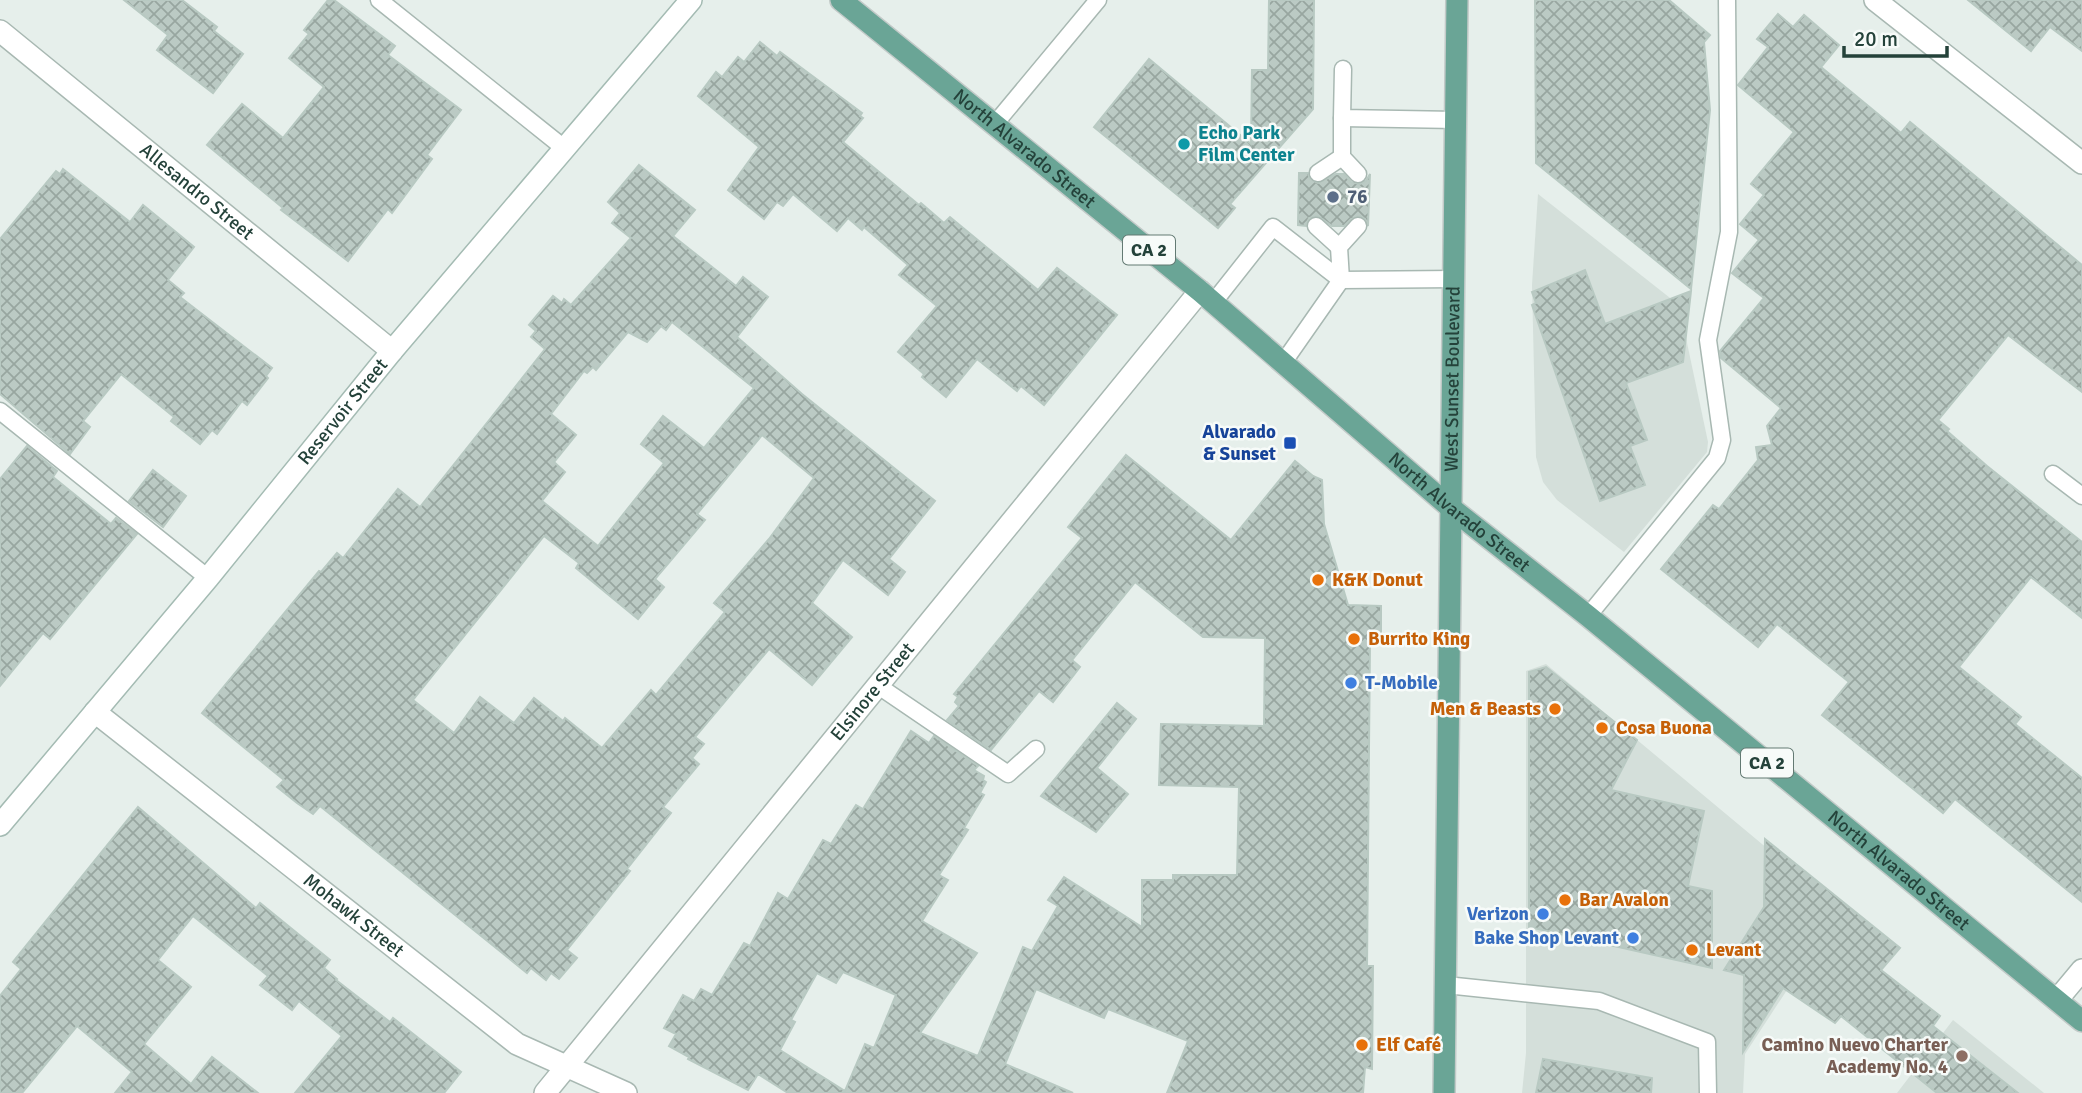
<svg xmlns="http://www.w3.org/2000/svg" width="2082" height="1093" font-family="Signika,sans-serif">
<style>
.built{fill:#d4dfda}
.building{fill:url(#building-cross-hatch);stroke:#b8c9c2;stroke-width:2;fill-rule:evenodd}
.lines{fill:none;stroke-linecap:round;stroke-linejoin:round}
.lane-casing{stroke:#a8b8b2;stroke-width:19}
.street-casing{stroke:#a8b8b2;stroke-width:24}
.secondary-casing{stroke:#a4bbb3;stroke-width:24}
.primary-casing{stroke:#c2cac8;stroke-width:24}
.lane{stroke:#fff;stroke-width:16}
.street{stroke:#fff;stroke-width:21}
.secondary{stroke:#fff;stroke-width:21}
.primary{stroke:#6aa596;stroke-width:21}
.culture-dot{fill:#0f9aa8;stroke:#f7fbf9;stroke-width:2.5}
.service-dot{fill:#5c6f8a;stroke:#f7fbf9;stroke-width:2.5}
.transit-dot{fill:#1a4fb4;stroke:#f7fbf9;stroke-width:2.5}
.food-dot{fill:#e8710a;stroke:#f7fbf9;stroke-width:2.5}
.shop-dot{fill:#3f7fe0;stroke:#f7fbf9;stroke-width:2.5}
.education-dot{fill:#8d6e63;stroke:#f7fbf9;stroke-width:2.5}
.labels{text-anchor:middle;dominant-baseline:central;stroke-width:5;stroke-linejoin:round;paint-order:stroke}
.shield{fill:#f7fbf9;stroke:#637a73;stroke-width:2}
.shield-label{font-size:18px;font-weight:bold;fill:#24423a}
.culture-label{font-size:19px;font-weight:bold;fill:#0d838f;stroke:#f7fbf9;text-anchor:start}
.street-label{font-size:19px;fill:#24423a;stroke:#f7fbf9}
.service-label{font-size:19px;font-weight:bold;fill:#4e5e75;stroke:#f7fbf9;text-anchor:start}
.transit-label{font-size:19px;font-weight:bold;fill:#164399;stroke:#f7fbf9;text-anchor:end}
.food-label{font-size:19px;font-weight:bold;fill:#c56008;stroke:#f7fbf9;text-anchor:start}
.shop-label{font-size:19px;font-weight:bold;fill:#366cbe;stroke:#f7fbf9;text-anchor:end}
.education-label{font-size:19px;font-weight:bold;fill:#785e54;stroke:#f7fbf9;text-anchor:end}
</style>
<defs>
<pattern id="building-cross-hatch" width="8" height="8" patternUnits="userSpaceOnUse" patternTransform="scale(1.75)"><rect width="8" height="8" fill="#bbcac4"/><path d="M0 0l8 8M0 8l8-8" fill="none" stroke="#98a6a0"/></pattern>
</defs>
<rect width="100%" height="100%" fill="#e6efeb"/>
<g class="built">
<path d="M 1538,194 L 1679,305 L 1708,442 L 1707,452 L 1624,552 L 1557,500 L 1543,482 L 1536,457 L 1532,285 Z"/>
<path d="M 1546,664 L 1840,909 L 1745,1054 L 1743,1093 L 1522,1093 L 1526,1053 L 1526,671 Z"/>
<path d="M 1953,1020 L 2044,1093 L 1897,1093 Z"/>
</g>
<g class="building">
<path d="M 124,0 L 182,0 L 217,27 L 214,31 L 243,54 L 213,93 L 157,50 L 168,35 Z"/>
<path d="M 328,0 L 334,0 L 395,46 L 388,55 L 461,110 L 427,155 L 432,159 L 392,213 L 388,209 L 348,261 L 281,210 L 283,208 L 207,145 L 242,104 L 283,138 L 324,87 L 289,58 L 309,34 L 304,30 Z"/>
<path d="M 1269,0 L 1314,0 L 1313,109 L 1230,204 L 1235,208 L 1218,228 L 1094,127 L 1149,59 L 1251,144 L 1252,70 L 1268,70 Z"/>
<path d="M 1535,0 L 1669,0 L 1710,35 L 1704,42 L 1710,110 L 1691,289 L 1536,163 Z"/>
<path d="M 1968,0 L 2082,0 L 2082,51 L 2050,27 L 2031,51 Z"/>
<path d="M 1778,14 L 1793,27 L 1804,15 L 1839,45 L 1821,67 L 1901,133 L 1910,122 L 2082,265 L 2082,392 L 2008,335 L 1938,420 L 1949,429 L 1947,431 L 1987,466 L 2082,542 L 2082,618 L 2031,577 L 1959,667 L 2021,717 L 2015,724 L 2082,778 L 2082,902 L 1955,799 L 1943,813 L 1822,715 L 1849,682 L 1777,624 L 1758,647 L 1661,569 L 1713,505 L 1719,509 L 1758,460 L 1756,447 L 1772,445 L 1767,426 L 1781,408 L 1721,358 L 1720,351 L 1764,298 L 1732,273 L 1759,240 L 1740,224 L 1764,195 L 1751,184 L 1794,132 L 1738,85 L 1768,47 L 1757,39 Z"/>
<path d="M 760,42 L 777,56 L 780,52 L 862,113 L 860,116 L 863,118 L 843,142 L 919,205 L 921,203 L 944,223 L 950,217 L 1038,290 L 1057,268 L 1117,315 L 1044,405 L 1021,386 L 1017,391 L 977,359 L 946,397 L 922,377 L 924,374 L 898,352 L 937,306 L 899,275 L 908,265 L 864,227 L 862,230 L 848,218 L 837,231 L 793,194 L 783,206 L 777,202 L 764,219 L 728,190 L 759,147 L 698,96 L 716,72 L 722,77 L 738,57 L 744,62 Z"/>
<path d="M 639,165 L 695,210 L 673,236 L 736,286 L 743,277 L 768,297 L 737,337 L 802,394 L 935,501 L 889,559 L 905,572 L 888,595 L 843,560 L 812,603 L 852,637 L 812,685 L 769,649 L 695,737 L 704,744 L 692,758 L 699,764 L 663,807 L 671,813 L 627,869 L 630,871 L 567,950 L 577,958 L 559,979 L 551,973 L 546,980 L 531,968 L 527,973 L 320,806 L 313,814 L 297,803 L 277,787 L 284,780 L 202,713 L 319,571 L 321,572 L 337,553 L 343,558 L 398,489 L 420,507 L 490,419 L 545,349 L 531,337 L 536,331 L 529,325 L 553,296 L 562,303 L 564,299 L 571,305 L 631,238 L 612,223 L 620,213 L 608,202 ZM 672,322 L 754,388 L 704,448 L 663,416 L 641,444 L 664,463 L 598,546 L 542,501 L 565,472 L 554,462 L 576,435 L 551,414 L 584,371 L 587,373 L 593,367 L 596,370 L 628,332 L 647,342 L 661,326 L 666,330 ZM 762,435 L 814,478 L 769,539 L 714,603 L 725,612 L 656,695 L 651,690 L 602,748 L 565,718 L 563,721 L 534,698 L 514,723 L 480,697 L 454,733 L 413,700 L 544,536 L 579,563 L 576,568 L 638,619 L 664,587 L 655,579 L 705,520 L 697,514 Z"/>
<path d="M 63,169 L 130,222 L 143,205 L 194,247 L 168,280 L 184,293 L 180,297 L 272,368 L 266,376 L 268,378 L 247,405 L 242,401 L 217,434 L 212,430 L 200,444 L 171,421 L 174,417 L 121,374 L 83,421 L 90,427 L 70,454 L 0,394 L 0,239 L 56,171 L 60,174 Z"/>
<path d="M 1299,173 L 1308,173 L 1310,179 L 1318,183 L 1336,174 L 1344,174 L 1351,182 L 1360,184 L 1366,181 L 1370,174 L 1368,226 L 1365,219 L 1360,216 L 1351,219 L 1344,226 L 1332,226 L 1318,216 L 1309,218 L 1306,226 L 1298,225 Z"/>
<path d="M 1585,270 L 1605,324 L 1691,291 L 1683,362 L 1626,383 L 1647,440 L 1630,446 L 1645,485 L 1600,501 L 1532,305 L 1536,303 L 1532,292 Z"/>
<path d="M 27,446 L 57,471 L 53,477 L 111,524 L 116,518 L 137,534 L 50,639 L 43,633 L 0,686 L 0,479 Z"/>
<path d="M 1126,455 L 1231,540 L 1295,461 L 1313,476 L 1322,480 L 1324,524 L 1348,605 L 1381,606 L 1381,640 L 1370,640 L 1367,966 L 1373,966 L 1372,1069 L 1365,1067 L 1363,1093 L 1167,1093 L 1188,1041 L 1108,1009 L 1104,1018 L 1036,989 L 1005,1064 L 1073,1093 L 788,1093 L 758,1074 L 748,1090 L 688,1059 L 689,1057 L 669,1046 L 676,1034 L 664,1028 L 683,995 L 694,1001 L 701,989 L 712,995 L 744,943 L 750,946 L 778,893 L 788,899 L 823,840 L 831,844 L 856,805 L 863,809 L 911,731 L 929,743 L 934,736 L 978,766 L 974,770 L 984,776 L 983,780 L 986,782 L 980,793 L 984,795 L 964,828 L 968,830 L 939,875 L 948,880 L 922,921 L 977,953 L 920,1033 L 978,1056 L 1023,947 L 1032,951 L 1058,906 L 1048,900 L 1064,877 L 1142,927 L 1142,880 L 1173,880 L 1173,875 L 1237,875 L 1239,787 L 1159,785 L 1161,724 L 1264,726 L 1265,638 L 1203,637 L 1135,582 L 1072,660 L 1080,667 L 1053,702 L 1039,691 L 991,750 L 947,720 L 959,706 L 955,702 L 958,697 L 954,694 L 1082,538 L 1068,527 ZM 843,972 L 896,995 L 874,1048 L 865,1044 L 845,1091 L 780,1050 L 795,1022 L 791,1020 L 817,973 L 836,983 Z"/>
<path d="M 153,470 L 186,496 L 163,527 L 129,501 Z"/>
<path d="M 1546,667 L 1637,740 L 1611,790 L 1704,811 L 1688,886 L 1712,891 L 1712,968 L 1529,927 L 1529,672 Z"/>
<path d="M 1117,703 L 1136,719 L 1097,768 L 1128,794 L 1096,832 L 1041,796 Z"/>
<path d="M 138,807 L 256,908 L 260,903 L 330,960 L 324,968 L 337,979 L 336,980 L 390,1022 L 393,1018 L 461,1072 L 444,1093 L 295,1093 L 342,1036 L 299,1001 L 292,1010 L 260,985 L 268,976 L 193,916 L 158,960 L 191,987 L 144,1044 L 191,1084 L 212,1057 L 258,1093 L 115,1093 L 132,1072 L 77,1026 L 22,1093 L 0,1093 L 0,996 L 21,969 L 13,962 Z"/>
<path d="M 1765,839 L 1900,948 L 1881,970 L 1940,1016 L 1933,1026 L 2018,1093 L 1937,1093 L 1841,1016 L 1835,1023 L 1783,988 L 1743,1052 L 1744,975 L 1724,970 L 1764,907 Z"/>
<path d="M 1543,1059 L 1652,1078 L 1651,1093 L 1536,1093 Z"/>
</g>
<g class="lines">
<defs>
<g id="lane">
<path d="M 379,0 L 564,148"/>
<path d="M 1343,69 L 1342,118 L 1456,120"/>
<path d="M 1342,118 L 1342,157 L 1358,174"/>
<path d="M 994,125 L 1098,0"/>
<path d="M 1318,173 L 1342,157"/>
<path d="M 1316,226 L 1339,247"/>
<path d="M 1213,303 L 1273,227 L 1341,280 L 1455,279"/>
<path d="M 1283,363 L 1341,280 L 1339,247 L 1358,226"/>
<path d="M 0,411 L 208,578"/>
<path d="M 2053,474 L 2082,496"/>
<path d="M 1588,616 L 1717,458 L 1722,440 L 1708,340 L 1729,232 L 1727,0"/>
<path d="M 877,685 L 1008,774 L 1036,749"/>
<path d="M 1446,985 L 1599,1001 L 1707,1042 L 1708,1093"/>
</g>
<g id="street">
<path d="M 1875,0 L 2082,163"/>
<path id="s1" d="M 0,31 L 392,351"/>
<path id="s2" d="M 95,712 L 517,1044 L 626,1093"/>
<path d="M 2057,1000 L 2082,970"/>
<path id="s3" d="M 545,1093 L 1200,291"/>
</g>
<g id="secondary">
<path id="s4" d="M 0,825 L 208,578 L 392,351 L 691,0"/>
</g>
<g id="primary">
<path id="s5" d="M 841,0 L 1200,291 L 1451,508 L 1588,616 L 2082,1021"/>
<path id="s6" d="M 1444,1093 L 1457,0"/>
</g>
</defs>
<use href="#lane" class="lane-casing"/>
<use href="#street" class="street-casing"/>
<use href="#secondary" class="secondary-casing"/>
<use href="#primary" class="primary-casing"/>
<use href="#lane" class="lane"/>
<use href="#street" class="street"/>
<use href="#secondary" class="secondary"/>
<use href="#primary" class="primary"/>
</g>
<circle class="culture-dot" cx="1184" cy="144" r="7"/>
<circle class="service-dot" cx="1333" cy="197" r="7"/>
<rect class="transit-dot" x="1283" y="436" width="14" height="14" rx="3.5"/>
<g class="food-dot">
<circle cx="1318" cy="580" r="7"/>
<circle cx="1354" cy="639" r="7"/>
<circle cx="1555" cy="709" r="7"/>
<circle cx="1602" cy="728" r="7"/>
<circle cx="1565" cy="900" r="7"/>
<circle cx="1692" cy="950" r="7"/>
<circle cx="1362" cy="1045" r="7"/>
</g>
<g class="shop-dot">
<circle cx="1351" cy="683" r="7"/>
<circle cx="1543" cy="914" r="7"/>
<circle cx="1633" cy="938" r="7"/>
</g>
<circle class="education-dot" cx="1962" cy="1056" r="7"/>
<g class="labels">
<g class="shield">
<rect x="1123" y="235.5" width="52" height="29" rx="5"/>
<rect x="1741" y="748.5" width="52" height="29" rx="5"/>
</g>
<g class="shield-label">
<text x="1149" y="250">CA 2</text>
<text x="1767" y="763">CA 2</text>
</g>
<g class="culture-label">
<text x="1198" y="133">Echo Park<tspan x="1198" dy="22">Film Center</tspan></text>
</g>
<g class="street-label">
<text stroke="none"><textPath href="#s5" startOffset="236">North Alvarado Street</textPath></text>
<text stroke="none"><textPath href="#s1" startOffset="254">Allesandro Street</textPath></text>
<text stroke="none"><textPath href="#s6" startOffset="714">West Sunset Boulevard</textPath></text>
<text stroke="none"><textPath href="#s4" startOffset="537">Reservoir Street</textPath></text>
<text stroke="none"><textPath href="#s5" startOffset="803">North Alvarado Street</textPath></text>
<text stroke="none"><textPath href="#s3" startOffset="518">Elsinore Street</textPath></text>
<text stroke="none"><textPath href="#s5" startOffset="1370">North Alvarado Street</textPath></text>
<text stroke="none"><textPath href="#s2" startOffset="329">Mohawk Street</textPath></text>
</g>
<g class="service-label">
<text x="1347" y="197">76</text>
</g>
<g class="transit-label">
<text x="1276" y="432">Alvarado<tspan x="1276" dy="22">&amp; Sunset</tspan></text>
</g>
<g class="food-label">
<text x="1332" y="580">K&amp;K Donut</text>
<text x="1368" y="639">Burrito King</text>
<text x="1541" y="709" text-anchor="end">Men &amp; Beasts</text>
<text x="1616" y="728">Cosa Buona</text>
<text x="1579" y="900">Bar Avalon</text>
<text x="1706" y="950">Levant</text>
<text x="1376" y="1045">Elf Café</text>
</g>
<g class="shop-label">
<text x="1365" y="683" text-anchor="start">T-Mobile</text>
<text x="1529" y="914">Verizon</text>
<text x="1619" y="938">Bake Shop Levant</text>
</g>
<g class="education-label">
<text x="1948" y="1045">Camino Nuevo Charter<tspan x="1948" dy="22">Academy No. 4</tspan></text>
</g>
</g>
<path d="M1844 46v10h103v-10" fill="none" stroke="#24423a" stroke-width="3.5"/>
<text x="1854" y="46" font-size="21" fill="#24423a" stroke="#f7fbf9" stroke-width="5" paint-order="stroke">20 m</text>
</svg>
